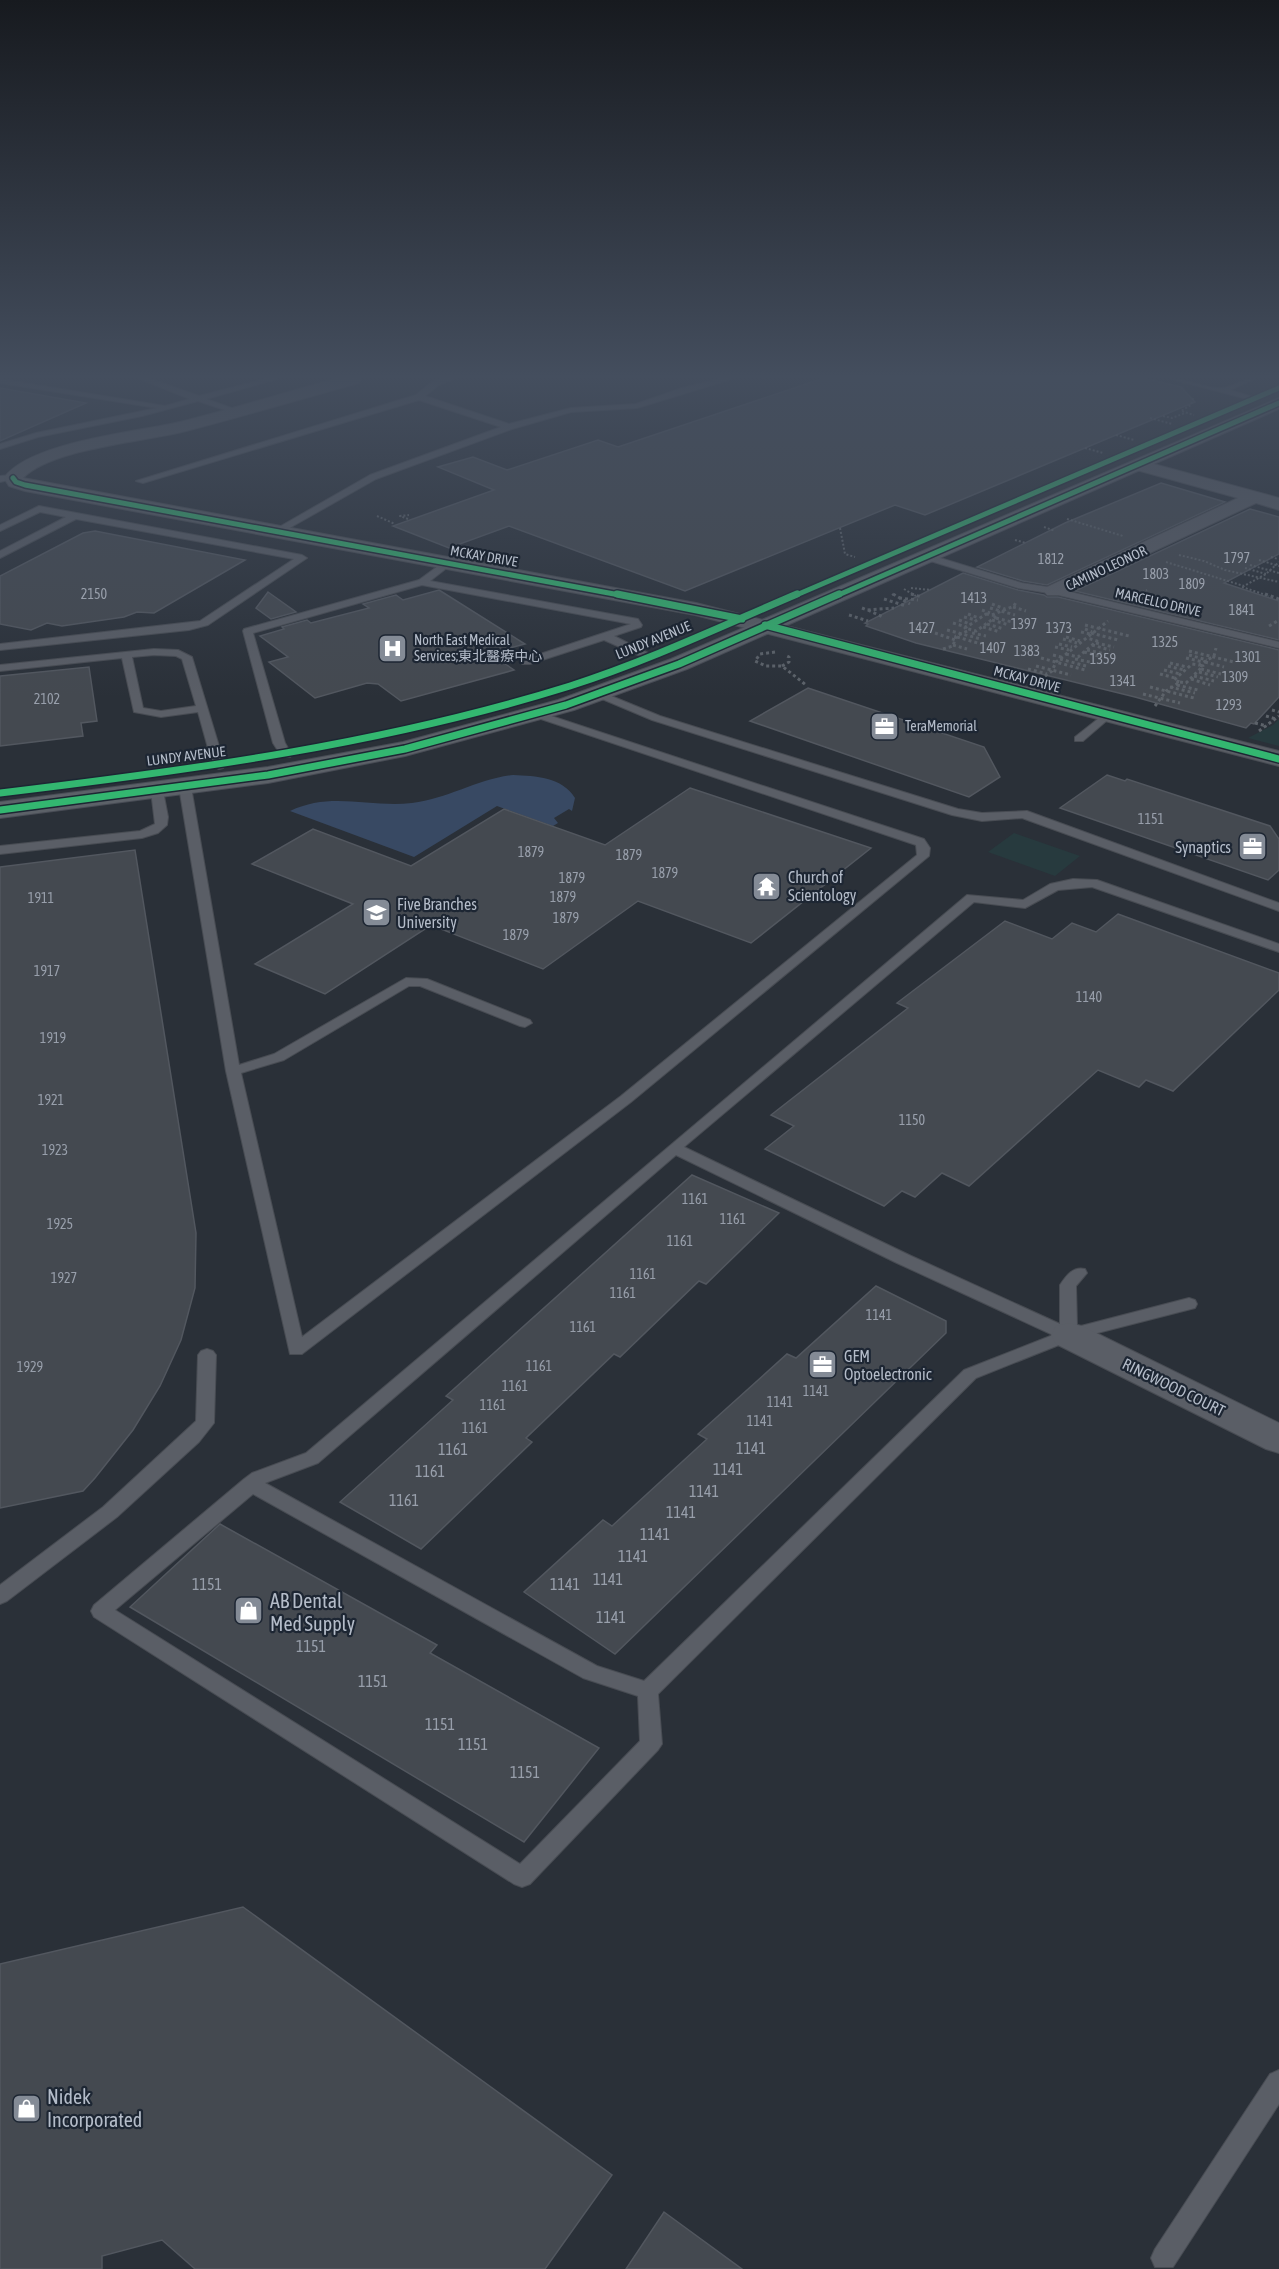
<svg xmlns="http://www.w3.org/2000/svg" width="1279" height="2269" font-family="'Asap Condensed','Noto Sans SC',sans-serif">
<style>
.green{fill:#273a3e}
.water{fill:#384963}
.building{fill:#444950;stroke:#52575f;stroke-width:1.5}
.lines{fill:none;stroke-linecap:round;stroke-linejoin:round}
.lane-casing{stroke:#484c53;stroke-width:2}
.street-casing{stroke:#484c53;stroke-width:2}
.secondary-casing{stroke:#484c53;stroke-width:2}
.primary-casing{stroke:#484c55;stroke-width:2}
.path-far1{stroke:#5d636a;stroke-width:2;stroke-dasharray:2 2;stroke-linecap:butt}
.path{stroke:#5d636a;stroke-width:3;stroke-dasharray:3 3;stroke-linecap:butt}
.lane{fill:#5a5e66;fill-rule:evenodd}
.street{fill:#5a5e66;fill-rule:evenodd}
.secondary{fill:#595d64;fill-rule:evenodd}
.primary{fill:#5c6168;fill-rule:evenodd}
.cycleway-far1-casing{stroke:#1d2633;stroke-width:8}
.cycleway-casing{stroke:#1d2633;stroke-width:10}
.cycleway-far1{stroke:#33b770;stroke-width:5}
.cycleway{stroke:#33b770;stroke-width:7}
.labels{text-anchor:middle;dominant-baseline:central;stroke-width:4.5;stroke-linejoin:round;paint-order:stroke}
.far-street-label{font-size:14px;fill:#b4bcc9;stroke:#1d2633}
.number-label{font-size:14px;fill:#989fab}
.far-poi-label{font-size:14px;fill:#b4bcc9;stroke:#1d2633;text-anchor:start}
.poi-label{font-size:16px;fill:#b4bcc9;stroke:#1d2633;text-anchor:start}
.street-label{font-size:16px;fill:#b4bcc9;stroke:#1d2633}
.near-number-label{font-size:16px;fill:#989fab}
.near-poi-label{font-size:20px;fill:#b4bcc9;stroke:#1d2633;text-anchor:start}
</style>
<rect width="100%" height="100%" fill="#2a3038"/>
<g class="green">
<path d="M 1279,719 L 1279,746 L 1248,738 L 1273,725 Z"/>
<path d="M 1014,833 L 1080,856 L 1055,876 L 988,852 Z"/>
</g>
<path class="water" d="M 513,775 C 536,776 562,777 575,798 L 572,811 L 569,809 L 554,818 L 558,823 L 553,826 L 497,806 L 414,857 L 290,811 C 331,791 370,808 412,803 C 448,799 477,779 513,775 Z"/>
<g class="building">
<path d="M 821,379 L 1147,379 L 1181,387 L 1195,402 L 925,515 L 895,505 L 685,591 L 509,526 L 449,548 L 393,526 L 494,490 L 438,467 L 473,457 L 507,470 L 598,440 L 618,447 Z"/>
<path d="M 0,388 L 86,403 L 0,441 Z"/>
<path d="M 1161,483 L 1225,502 L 1047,585 L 1023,581 L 977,567 L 1065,523 Z"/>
<path d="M 1250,509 L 1279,517 L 1279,554 L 1224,583 L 1279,601 L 1279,640 L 1075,591 Z"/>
<path d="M 95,531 L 245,560 L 154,613 L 137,612 L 124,617 L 62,626 L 47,623 L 31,630 L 0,624 L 0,576 L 83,533 Z"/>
<path d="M 963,573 L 1018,590 L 1044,595 L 1047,597 L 1058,597 L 1279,650 L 1279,697 L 1254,724 L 1251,723 L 1246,728 L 1135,697 L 916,643 L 866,626 L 868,624 L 865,623 Z"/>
<path d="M 439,590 L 525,644 L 502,650 L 506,653 L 494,656 L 514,670 L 401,701 L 378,684 L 367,683 L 315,698 L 269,662 L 288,657 L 260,636 L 284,629 L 282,627 L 307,620 L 311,623 L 369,608 L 363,604 L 396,595 L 403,600 Z"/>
<path d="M 268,592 L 296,612 L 271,619 L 256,608 Z"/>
<path d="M 89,667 L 97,721 L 81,723 L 83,736 L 0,746 L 0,676 Z"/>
<path d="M 808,688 L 984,747 L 1000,777 L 969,797 L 750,721 Z"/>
<path d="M 1107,775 L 1125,781 L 1127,779 L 1270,826 L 1279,839 L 1279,870 L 1268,880 L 1060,808 Z"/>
<path d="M 690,788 L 871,848 L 751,943 L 638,901 L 543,969 L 431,925 L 325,994 L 255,964 L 353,904 L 252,864 L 313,829 L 411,866 L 504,809 L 605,845 Z"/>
<path d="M 135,850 L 196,1233 L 195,1288 L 181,1340 L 160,1386 L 133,1430 L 95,1478 L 83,1491 L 0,1508 L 0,867 Z"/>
<path d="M 1118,914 L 1279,973 L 1279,990 L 1173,1091 L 1146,1080 L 1139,1087 L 1098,1070 L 969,1186 L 942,1173 L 915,1197 L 902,1191 L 884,1206 L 765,1149 L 794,1126 L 771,1115 L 908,1008 L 897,1003 L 1005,921 L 1052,939 L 1072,923 L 1096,932 Z"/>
<path d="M 692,1175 L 779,1213 L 706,1284 L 699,1281 L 620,1357 L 614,1354 L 526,1438 L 532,1442 L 421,1549 L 340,1502 L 453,1400 L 446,1396 Z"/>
<path d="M 876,1286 L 946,1321 L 946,1333 L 615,1654 L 524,1592 L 603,1520 L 612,1526 L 707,1439 L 698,1434 L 787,1354 L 796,1358 Z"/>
<path d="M 220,1524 L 437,1645 L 430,1653 L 599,1748 L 524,1842 L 130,1607 Z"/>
<path d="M 243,1907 L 612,2175 L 545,2269 L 195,2269 L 162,2240 L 102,2256 L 102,2269 L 0,2269 L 0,1964 Z"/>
<path d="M 664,2212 L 742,2269 L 626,2269 Z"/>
</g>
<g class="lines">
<defs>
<g id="lane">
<path d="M 0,379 L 165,406 L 190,399 L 140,379 L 151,379 L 199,396 L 265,379 L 277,379 L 206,399 L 237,410 L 237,414 L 198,401 L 142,416 L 38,437 L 0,449 L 0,444 L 36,433 L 157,408 L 0,383 Z"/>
<path d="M 442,379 L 454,379 L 439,385 L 425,396 L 509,424 L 571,408 L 636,404 L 682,388 L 719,379 L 732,379 L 637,408 L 571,412 L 512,429 L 376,479 L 277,535 L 274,534 L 274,530 L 370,475 L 501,427 L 419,400 L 143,483 L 136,481 L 416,395 L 433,381 Z"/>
<path d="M 1171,379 C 1187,379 1210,390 1222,388 C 1234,387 1241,379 1254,379 L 1230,390 L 1259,399 L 1255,401 Z"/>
<path d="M 0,476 L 13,475 L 17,478 L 0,482 Z"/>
<path d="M 39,506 L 302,555 L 307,558 L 208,625 L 189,630 L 0,650 L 0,644 L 200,621 L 294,559 L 76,519 L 0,558 L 0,551 L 66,517 L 40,512 L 0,531 L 0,525 Z"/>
<path d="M 927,554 L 1022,583 L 1054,588 L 1279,642 L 1279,648 L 1054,594 L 1018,588 L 924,559 L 924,555 Z"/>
<path d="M 445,561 L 453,563 L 430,581 L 638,619 L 642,625 L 641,627 L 614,636 L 656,657 L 647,659 L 604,640 L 530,664 L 522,664 L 522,660 L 631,624 L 422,585 L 253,633 L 285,743 L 292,755 L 290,757 L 282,757 L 273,743 L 243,631 L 244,629 L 419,580 Z"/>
<path d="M 154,649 L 178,650 L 192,657 L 225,766 L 223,768 L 219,769 L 213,766 L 198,712 L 161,717 L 134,712 L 122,658 L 0,671 L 0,665 ZM 154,655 L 176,656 L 182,659 L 196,706 L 161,711 L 143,708 L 132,657 Z"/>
<path d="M 599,691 L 660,716 L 958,809 L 982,813 L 1027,811 L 1279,903 L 1279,911 L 1022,818 L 982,821 L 952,815 L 652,720 L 595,696 L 594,694 Z"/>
<path d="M 536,711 L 924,839 L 930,848 L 929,856 L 631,1102 L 302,1354 L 290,1354 L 226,1071 L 179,787 L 181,785 L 185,784 L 191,787 L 239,1065 L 274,1054 L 406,978 L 427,979 L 530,1020 L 532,1023 L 525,1027 L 520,1026 L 420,986 L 409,986 L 284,1060 L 241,1073 L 302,1337 L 621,1096 L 917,855 L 916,845 L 532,716 L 532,712 Z"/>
<path d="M 1108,711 L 1113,714 L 1112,716 L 1083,741 L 1075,741 L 1075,737 Z"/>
<path d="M 157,788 L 163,791 L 168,817 L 167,825 L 158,833 L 142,838 L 0,854 L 0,846 L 140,831 L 155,824 L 151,791 Z"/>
<path d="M 1073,879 L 1097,880 L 1279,944 L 1279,952 L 1092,887 L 1058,890 L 1025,908 L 974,902 L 684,1147 L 909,1255 L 1060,1324 L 1060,1285 C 1066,1276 1073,1266 1085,1269 L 1087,1273 L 1076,1286 L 1077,1327 L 1189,1298 L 1195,1300 L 1197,1304 L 1195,1308 L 1074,1339 L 976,1378 L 658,1694 L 662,1744 L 658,1750 L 530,1884 L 522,1887 L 514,1884 L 94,1617 L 91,1611 L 94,1605 L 244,1479 L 252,1473 L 306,1453 L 967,895 L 1023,900 L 1050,884 ZM 676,1155 L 897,1263 L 1053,1335 L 964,1370 L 644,1681 L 597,1666 L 265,1483 L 318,1463 ZM 253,1494 L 583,1678 L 638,1696 L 640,1741 L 520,1864 L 115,1610 Z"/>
<path d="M 207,1349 L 213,1351 L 216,1355 L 214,1423 L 199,1442 L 117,1517 L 7,1601 L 0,1604 L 0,1585 L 103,1507 L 196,1421 L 198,1355 L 201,1351 Z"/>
<path d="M 1279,2070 L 1279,2104 L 1173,2267 L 1155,2267 L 1151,2258 L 1155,2249 L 1270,2074 Z"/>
</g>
<g id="street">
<path d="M 1139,460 L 1279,498 L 1279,510 L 1256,503 L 1061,595 L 1047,595 L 1044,591 L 1047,587 L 1238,498 L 1133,469 L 1130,465 L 1133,461 Z"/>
<path d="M 1069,1323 L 1082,1326 L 1279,1423 L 1279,1453 L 1266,1449 L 1056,1344 L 1051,1335 L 1056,1326 Z"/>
</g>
<path id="secondary" d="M 335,379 L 361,379 L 359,383 C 301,399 244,416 186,431 C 144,442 53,448 23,478 L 696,603 L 1279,751 L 1279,766 L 695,615 L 25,491 L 9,486 L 4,478 C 29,442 137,432 180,422 C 232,409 283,393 335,379 Z"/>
<path id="primary" d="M 1279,398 L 1279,409 L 687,669 L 574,710 L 405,756 L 268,783 L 0,818 L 0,802 L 268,767 L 403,742 L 558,700 L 671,659 Z"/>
</defs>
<use href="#lane" class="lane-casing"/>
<use href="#street" class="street-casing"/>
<use href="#secondary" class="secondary-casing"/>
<use href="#primary" class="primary-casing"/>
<g class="path-far1">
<path d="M 1193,398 L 1191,405 L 1181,411 L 1194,415"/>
<path d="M 1163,416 L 1172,418 L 1185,413"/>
<path d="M 1150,418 L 1172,424"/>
<path d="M 1116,435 L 1134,440"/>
<path d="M 1085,448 L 1103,453"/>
<path d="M 377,516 L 395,524"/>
<path d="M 408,519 L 400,516 L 409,515"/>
<path d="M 1067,519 L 1123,536"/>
<path d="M 1044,527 L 1055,531"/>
<path d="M 840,528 L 845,554 L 855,557"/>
<path d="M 1015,540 L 1026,543"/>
<path d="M 1179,555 L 1204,561 L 1225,570 L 1279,582"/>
<path d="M 1271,557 L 1278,559"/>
<path d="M 1259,560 L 1279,566"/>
<path d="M 1166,562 L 1244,586 L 1266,574 L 1279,562"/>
<path d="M 1250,565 L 1279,573"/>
<path d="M 1245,568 L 1266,574"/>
<path d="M 1242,587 L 1269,596"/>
<path d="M 911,588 L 931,590"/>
<path d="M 904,589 L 916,596"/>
<path d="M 892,594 L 895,596"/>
<path d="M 1139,594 L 1147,590"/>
</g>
<g class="path">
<path d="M 893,594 L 910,604"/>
<path d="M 911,594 L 922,597"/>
<path d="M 1265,594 L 1279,599"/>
<path d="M 899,598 L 918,600"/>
<path d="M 884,599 L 906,606"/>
<path d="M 992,604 L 1005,609"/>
<path d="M 1013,607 L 1026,611"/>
<path d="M 862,608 L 867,610 L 894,608"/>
<path d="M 990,608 L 1015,615"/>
<path d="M 868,610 L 883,617"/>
<path d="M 982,610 L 990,613"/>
<path d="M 968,614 L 979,618"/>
<path d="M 986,614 L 997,616 L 976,631 L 965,628 Z"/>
<path d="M 849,615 L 868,621"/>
<path d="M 992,615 L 1014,606 L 1016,602"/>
<path d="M 964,617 L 976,620"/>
<path d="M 996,618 L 1012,622"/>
<path d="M 959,620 L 970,624"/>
<path d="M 992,620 L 1009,625"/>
<path d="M 953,623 L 966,627"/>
<path d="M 987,624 L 1004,629"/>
<path d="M 1085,625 L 1129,636"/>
<path d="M 1269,626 L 1279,620"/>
<path d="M 983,627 L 1000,632"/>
<path d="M 1085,629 L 1092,632"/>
<path d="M 947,630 L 981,639"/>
<path d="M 1081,632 L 1090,634"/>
<path d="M 935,633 L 955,640"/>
<path d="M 972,633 L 986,636"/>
<path d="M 1091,633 L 1118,640"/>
<path d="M 957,637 L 981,644"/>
<path d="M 1066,637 L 1080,641"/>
<path d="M 1063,639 L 1077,643"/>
<path d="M 1096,643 L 1114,647"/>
<path d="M 1059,644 L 1072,647"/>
<path d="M 953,645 L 967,649"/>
<path d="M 1092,645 L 1110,650"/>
<path d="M 1055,647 L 1069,650"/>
<path d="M 943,649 L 953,646 L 956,636 L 970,630"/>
<path d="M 1087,650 L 1105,654"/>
<path d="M 1189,651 L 1234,662"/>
<path d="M 775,652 L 760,654 L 755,661 L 766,666 L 782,666 L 806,685"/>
<path d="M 1084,652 L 1102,657"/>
<path d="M 1066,654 L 1078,657 L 1097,641 L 1087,638"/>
<path d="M 1053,655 L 1061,657"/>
<path d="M 1189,655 L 1207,660"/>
<path d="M 1041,658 L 1085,670"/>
<path d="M 1186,658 L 1203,662"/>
<path d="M 1060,659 L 1086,666"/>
<path d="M 1075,659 L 1090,662"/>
<path d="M 1205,662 L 1224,667"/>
<path d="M 1170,663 L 1187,667"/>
<path d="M 782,666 L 789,662 L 789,657 L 785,655"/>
<path d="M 1036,666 L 1071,675"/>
<path d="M 1168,666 L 1184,670"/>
<path d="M 1028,669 L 1047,674"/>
<path d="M 1201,669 L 1221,674"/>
<path d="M 1164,670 L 1180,674"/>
<path d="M 1199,672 L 1218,677"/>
<path d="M 1160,674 L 1175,678"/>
<path d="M 1045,676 L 1052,671 L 1056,662 L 1108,621"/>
<path d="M 1194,676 L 1214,681"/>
<path d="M 1191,679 L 1210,685"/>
<path d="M 1180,682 L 1186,683 L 1203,666 L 1199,665"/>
<path d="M 1177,685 L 1198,690"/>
<path d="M 1150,687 L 1194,698"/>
<path d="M 1170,687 L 1195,693"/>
<path d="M 1143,694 L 1180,703"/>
<path d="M 1155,706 L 1166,691 L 1180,682 L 1174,680 L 1192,664 L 1199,665 L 1214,656 L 1216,648"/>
<path d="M 1272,710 L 1279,712"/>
<path d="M 1266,716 L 1276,719"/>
<path d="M 1255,723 L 1267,726"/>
<path d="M 1259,731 L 1279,716"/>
</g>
<use href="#lane" class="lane"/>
<use href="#street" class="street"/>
<use href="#secondary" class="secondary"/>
<use href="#primary" class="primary"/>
<defs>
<g id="cycleway-far1">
<path d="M 13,478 L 16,482 L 25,485 L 625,596"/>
<path d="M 794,596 L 1279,388"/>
<path d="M 836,596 L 1279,403"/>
</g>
<g id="cycleway">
<path d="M 617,594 L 742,619"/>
<path d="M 765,625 L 1279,759"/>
<path d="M 0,793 C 193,770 384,744 570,686 C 648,661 722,626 797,594"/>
<path d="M 0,810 L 268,775 L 405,749 L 566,705 L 679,664 L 839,594"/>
</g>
</defs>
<use href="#cycleway-far1" class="cycleway-far1-casing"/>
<use href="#cycleway" class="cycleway-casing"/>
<use href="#cycleway-far1" class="cycleway-far1"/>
<use href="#cycleway" class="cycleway"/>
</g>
<linearGradient id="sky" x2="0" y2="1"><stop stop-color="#171a1f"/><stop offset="0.54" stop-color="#444e5e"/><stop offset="1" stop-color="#444e5e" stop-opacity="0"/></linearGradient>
<rect width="1279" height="697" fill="url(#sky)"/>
<defs>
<symbol id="hospital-square" viewBox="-11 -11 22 22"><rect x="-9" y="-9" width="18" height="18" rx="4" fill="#848b96" stroke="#1d2633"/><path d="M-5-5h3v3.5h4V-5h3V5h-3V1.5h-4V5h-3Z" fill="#fff"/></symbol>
<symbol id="office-square" viewBox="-11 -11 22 22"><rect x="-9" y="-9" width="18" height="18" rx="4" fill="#848b96" stroke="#1d2633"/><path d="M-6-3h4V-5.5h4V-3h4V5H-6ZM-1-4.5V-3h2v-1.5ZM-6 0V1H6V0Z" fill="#fff"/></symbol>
<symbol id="temple-square" viewBox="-11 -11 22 22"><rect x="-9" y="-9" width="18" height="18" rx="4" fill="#848b96" stroke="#1d2633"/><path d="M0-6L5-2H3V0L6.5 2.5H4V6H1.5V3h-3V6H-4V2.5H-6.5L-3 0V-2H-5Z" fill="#fff"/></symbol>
<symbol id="university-square" viewBox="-11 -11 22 22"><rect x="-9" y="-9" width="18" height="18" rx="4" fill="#848b96" stroke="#1d2633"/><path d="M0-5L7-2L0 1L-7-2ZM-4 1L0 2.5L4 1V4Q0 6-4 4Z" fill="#fff"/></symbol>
<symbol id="shop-square" viewBox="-11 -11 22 22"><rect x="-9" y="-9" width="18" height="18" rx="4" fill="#848b96" stroke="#1d2633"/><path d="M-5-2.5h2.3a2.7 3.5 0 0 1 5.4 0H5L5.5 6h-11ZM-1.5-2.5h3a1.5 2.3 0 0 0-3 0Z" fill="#fff"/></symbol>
</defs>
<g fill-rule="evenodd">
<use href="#hospital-square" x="376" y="632" width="33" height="33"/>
<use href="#office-square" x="868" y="710" width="33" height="33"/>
<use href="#office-square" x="1236" y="830" width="33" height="33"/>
<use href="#temple-square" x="750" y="870" width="33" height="33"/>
<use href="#university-square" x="360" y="896" width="33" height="33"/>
<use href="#office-square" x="806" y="1348" width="33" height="33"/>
<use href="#shop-square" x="232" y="1594" width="33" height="33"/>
<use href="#shop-square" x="10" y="2092" width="33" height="33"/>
</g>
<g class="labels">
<g class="far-street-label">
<text transform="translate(484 556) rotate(10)">MCKAY DRIVE</text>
<text transform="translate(1106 568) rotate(-25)">CAMINO LEONOR</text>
<text transform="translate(1158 602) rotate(13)">MARCELLO DRIVE</text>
<text transform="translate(653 640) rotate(-22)">LUNDY AVENUE</text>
<text transform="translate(1027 679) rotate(15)">MCKAY DRIVE</text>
<text transform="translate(186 756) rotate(-7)">LUNDY AVENUE</text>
</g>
<g class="number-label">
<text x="1237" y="558">1797</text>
<text x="1051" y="559">1812</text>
<text x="1156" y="574">1803</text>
<text x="1192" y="584">1809</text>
<text x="94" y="594">2150</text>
<text x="974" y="598">1413</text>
<text x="1242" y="610">1841</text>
<text x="1024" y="624">1397</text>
<text x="922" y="628">1427</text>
<text x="1059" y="628">1373</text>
<text x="1165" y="642">1325</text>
<text x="993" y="648">1407</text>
<text x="1027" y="651">1383</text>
<text x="1248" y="657">1301</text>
<text x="1103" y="659">1359</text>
<text x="1235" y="677">1309</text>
<text x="1123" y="681">1341</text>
<text x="47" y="699">2102</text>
<text x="1229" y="705">1293</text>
<text x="1151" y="819">1151</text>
<text x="531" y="852">1879</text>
<text x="629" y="855">1879</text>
<text x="665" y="873">1879</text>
<text x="572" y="878">1879</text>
<text x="563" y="897">1879</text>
<text x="41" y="898">1911</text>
<text x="566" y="918">1879</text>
<text x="516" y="935">1879</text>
<text x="47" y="971">1917</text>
<text x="1089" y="997">1140</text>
<text x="53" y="1038">1919</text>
<text x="51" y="1100">1921</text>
<text x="912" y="1120">1150</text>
<text x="55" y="1150">1923</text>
<text x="695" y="1199">1161</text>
<text x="733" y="1219">1161</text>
<text x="60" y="1224">1925</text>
<text x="680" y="1241">1161</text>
<text x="643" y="1274">1161</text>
<text x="64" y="1278">1927</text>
<text x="623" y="1293">1161</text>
<text x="879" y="1315">1141</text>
<text x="583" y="1327">1161</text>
<text x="539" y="1366">1161</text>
<text x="30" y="1367">1929</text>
<text x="515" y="1386">1161</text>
<text x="816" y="1391">1141</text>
<text x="780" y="1402">1141</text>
<text x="493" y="1405">1161</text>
<text x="760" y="1421">1141</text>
<text x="475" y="1428">1161</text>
</g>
<g class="far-poi-label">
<text x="414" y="640">North East Medical<tspan x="414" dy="16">Services;東北醫療中心</tspan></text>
<text x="905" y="726">TeraMemorial</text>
</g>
<g class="poi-label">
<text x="1231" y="847" text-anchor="end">Synaptics</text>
<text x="788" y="877">Church of<tspan x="788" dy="18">Scientology</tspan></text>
<text x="397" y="904">Five Branches<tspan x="397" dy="18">University</tspan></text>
<text x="844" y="1356">GEM<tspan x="844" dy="18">Optoelectronic</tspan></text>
</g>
<g class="street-label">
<text transform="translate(1174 1387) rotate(26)">RINGWOOD COURT</text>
</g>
<g class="near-number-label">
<text x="751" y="1448">1141</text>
<text x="453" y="1449">1161</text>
<text x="728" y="1469">1141</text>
<text x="430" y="1471">1161</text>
<text x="704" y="1491">1141</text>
<text x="404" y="1500">1161</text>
<text x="681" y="1512">1141</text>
<text x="655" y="1534">1141</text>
<text x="633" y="1556">1141</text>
<text x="608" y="1579">1141</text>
<text x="207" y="1584">1151</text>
<text x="565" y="1584">1141</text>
<text x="611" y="1617">1141</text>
<text x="311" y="1646">1151</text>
<text x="373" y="1681">1151</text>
<text x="440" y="1724">1151</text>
<text x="473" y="1744">1151</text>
<text x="525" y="1772">1151</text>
</g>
<g class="near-poi-label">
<text x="270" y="1600">AB Dental<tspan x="270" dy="23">Med Supply</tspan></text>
<text x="47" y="2096">Nidek<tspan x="47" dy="23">Incorporated</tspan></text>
</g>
</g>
</svg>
